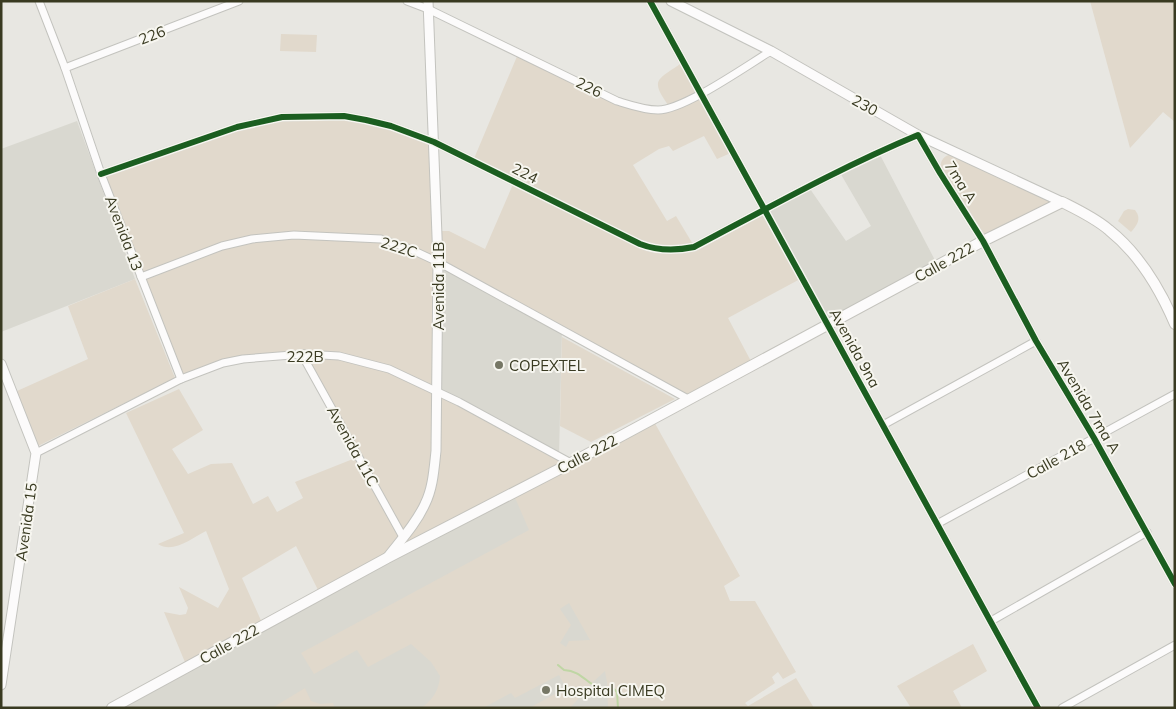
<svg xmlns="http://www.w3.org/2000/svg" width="1176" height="709" font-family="Mulish,sans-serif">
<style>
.built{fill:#d9d8d0}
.green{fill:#e1d9cc;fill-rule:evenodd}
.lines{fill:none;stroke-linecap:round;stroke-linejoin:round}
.stream{stroke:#bfd6a4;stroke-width:2}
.minor-casing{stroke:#c3c3be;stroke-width:9}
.tertiary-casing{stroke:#c3c3be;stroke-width:11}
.secondary-casing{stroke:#c4c3bd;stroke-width:12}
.minor{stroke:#fcfbfb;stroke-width:7}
.tertiary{stroke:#fcfbfb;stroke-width:9}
.secondary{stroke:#fcfbfb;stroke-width:10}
.cycleway-casing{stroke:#f7f6f0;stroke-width:9}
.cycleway{stroke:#1b5e20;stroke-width:6}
.poi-dot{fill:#767765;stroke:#f7f6f0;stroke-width:2}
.labels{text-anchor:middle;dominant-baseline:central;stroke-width:4;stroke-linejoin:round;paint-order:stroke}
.street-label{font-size:15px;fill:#393a21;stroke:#f7f6f0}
.poi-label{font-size:15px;fill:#393a21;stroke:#f7f6f0;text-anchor:start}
</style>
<rect width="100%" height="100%" fill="#e8e7e2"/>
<g class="built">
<path d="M 77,121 L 135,279 L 1,332 L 1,149 Z"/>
<path d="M 878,151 L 938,266 L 828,325 L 764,209 L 808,186 L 846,241 L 871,226 L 839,171 Z"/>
<path d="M 438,262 L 562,330 L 559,456 L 438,393 Z"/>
<path d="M 513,493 L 648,708 L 113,708 Z"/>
</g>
<g class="green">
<path d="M 1090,1 L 1175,1 L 1175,122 L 1163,112 L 1130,148 Z"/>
<path d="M 281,34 L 317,35 L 316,52 L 280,51 Z"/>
<path d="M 518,54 L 617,101 L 646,109 L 671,109 C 649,79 656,81 683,62 L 733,152 L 717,159 L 704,136 L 673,151 L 669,146 L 659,149 L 633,165 L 667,221 L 676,216 L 694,246 L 764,209 L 802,278 L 728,318 L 753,365 L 688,399 L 438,262 L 438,393 L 571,463 L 652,418 L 740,576 L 724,586 L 730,601 L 755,601 L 796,672 L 783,679 L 778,672 L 772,677 L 775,683 L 745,703 L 748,706 L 796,678 L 814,708 L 608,708 L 607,682 L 605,671 L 594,681 L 570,708 L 531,707 L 566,688 L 559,675 L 515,698 L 511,693 L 483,708 L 421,708 C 433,700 439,690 440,676 L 431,662 L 411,644 L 368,667 L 357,650 L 314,674 L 301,653 L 529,530 L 513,493 L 320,594 L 296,546 L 242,578 L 263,625 L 187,667 L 164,612 L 180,615 L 186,614 L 188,608 L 179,587 L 218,608 L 229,589 L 206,531 C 192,538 173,554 158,544 L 184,533 L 126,413 L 179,389 L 203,430 L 172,449 L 188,474 L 211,464 L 232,463 L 253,504 L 268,496 L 277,512 L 303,498 L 295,482 L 358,457 L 304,354 L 243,359 L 181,379 L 101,174 L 203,139 L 282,117 L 344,116 L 434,142 L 437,231 L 449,231 L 485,249 L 514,182 L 473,161 ZM 569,603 L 590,640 L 569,641 L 566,647 L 560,643 L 571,625 L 560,609 Z"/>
<path d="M 957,153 L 1062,202 L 983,241 L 940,173 C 940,159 943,155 957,153 Z"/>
<path d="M 1128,209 L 1135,210 C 1142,219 1137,225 1131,232 L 1118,221 L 1124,211 Z"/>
<path d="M 135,279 L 175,378 L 38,446 L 17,391 L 88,359 L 68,306 Z"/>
<path d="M 562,337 L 675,399 L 591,442 L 560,426 Z"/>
<path d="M 973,644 L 987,671 L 953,691 L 962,708 L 911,708 L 897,686 Z"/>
<path d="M 305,688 L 311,701 L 320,704 L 333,703 L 335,708 L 272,708 Z"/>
</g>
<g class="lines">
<path class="stream" d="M 558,665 L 564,670 C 587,671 587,692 613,688 L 617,692 L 618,708"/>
<defs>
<g id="minor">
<path d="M 39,1 L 65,68 L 101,174 L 181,379"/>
<path d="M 407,1 L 428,9 L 617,101 C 630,105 644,110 658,110 C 684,110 746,66 771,51"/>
<path d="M 650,1 L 1038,708"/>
<path d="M 65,68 L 239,1"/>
<path d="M 101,174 L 237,127 L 282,117 L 344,116 L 366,120 L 391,126 L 434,142 L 640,244 C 658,251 675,251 694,247 C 768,208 841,167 918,135 L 940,173 L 983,241 L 1036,341 L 1094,438 L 1175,584"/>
<path d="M 141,277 L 222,246 L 252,239 L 294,235 L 381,239 L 410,249 L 438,262 L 688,399"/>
<path d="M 304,354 L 306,362 L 403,537"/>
<path d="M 883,425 L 1036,341"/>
<path d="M 36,453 L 181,379 L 223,363 L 243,359 L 304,354 L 339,356 L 389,369 L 459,402 L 571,463"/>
<path d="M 937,524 L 1175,394"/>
<path d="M 991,621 L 1147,532"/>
<path d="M 1062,708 L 1175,645"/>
</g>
<g id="tertiary">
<path d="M 671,1 L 771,51 L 918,135 L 1062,202"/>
<path d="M 1,364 L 36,453 L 1,685"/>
<path d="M 387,558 C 400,541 416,524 425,504 C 433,488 434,469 436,451 L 438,262 L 428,1"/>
</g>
<path id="secondary" d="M 112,708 L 387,558 L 571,463 L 983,241 L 1062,202 C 1078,210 1095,218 1109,230 C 1138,253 1160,289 1175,324"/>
</defs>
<use href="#minor" class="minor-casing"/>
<use href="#tertiary" class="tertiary-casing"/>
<use href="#secondary" class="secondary-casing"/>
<use href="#minor" class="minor"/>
<use href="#tertiary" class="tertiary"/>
<use href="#secondary" class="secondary"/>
<defs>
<g id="cycleway">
<path d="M 650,1 L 1038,708"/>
<path d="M 101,174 L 237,127 L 282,117 L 344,116 L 366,120 L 391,126 L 434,142 L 640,244 C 658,251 675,251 694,247 C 768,208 841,167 918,135 L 940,173 L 983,241 L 1036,341 L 1094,438 L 1175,584"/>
</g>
</defs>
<use href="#cycleway" class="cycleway-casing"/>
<use href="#cycleway" class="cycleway"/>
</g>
<g class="poi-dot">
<circle cx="499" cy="365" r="5"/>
<circle cx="546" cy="690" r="5"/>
</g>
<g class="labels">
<g class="street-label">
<text transform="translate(152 35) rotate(-21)">226</text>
<text transform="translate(589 87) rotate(26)">226</text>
<text transform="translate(865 105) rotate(29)">230</text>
<text transform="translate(525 173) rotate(27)">224</text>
<text transform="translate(961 182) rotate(58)">7ma A</text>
<text transform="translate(124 233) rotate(69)">Avenida 13</text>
<text transform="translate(399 247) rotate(18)">222C</text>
<text transform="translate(944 262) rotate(-29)">Calle 222</text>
<text transform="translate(438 286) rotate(-90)">Avenida 11B</text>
<text transform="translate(855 348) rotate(61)">Avenida 9na</text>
<text x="305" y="356">222B</text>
<text transform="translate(1089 406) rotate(59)">Avenida 7ma A</text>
<text transform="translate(353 446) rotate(61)">Avenida 11C</text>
<text transform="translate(587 454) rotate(-28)">Calle 222</text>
<text transform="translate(1056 459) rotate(-29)">Calle 218</text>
<text transform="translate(26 522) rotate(-82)">Avenida 15</text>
<text transform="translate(229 644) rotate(-29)">Calle 222</text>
</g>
<g class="poi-label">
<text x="509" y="365">COPEXTEL</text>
<text x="556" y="690">Hospital CIMEQ</text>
</g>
</g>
<rect width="1176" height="709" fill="none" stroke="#393a21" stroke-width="5"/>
</svg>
